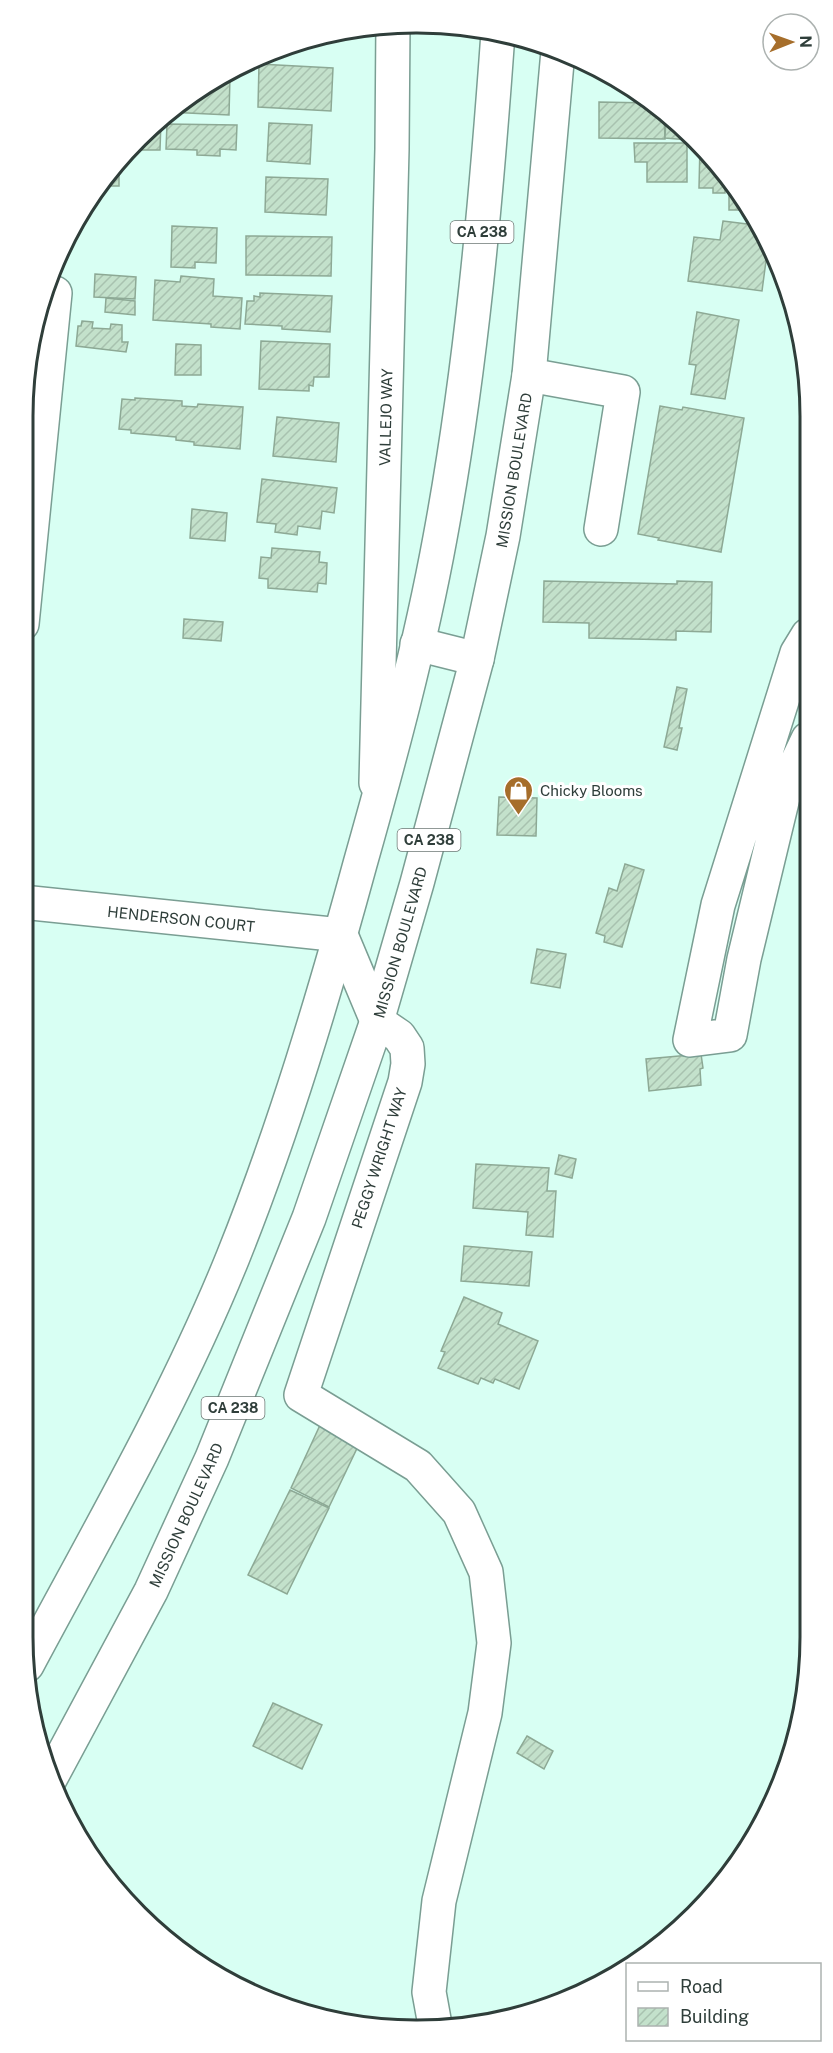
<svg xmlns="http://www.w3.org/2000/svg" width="833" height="2053" font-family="'Public Sans',sans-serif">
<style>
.building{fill:url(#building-hatch);stroke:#8da995;stroke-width:1.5}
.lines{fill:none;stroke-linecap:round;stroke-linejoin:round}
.minor-casing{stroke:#7a9e93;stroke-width:36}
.major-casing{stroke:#7a9e93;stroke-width:36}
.minor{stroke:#fff;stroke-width:33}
.major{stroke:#fff;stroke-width:33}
.labels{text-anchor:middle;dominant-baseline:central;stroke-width:6;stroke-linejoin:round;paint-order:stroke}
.shield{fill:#fff;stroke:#6d7875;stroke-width:1.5}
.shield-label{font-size:14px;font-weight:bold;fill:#2f3e3a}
.street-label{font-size:15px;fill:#2f3e3a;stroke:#fff}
.poi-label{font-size:15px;fill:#2f3e3a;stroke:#fff;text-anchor:start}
.rim{fill:none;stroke:#2f3e3a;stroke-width:3}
</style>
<defs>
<pattern id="building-hatch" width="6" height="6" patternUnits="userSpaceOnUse" patternTransform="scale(1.5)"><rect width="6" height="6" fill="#c3e1cb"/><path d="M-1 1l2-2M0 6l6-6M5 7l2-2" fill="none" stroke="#a8c2af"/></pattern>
</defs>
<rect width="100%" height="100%" fill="#d8fff3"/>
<g class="building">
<path d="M 340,32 L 340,37 L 316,36 Z"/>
<path d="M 259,64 L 333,68 L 331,111 L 258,107 Z"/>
<path d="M 221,76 L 230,77 L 229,115 L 168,112 L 176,104 Z"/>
<path d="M 599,102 L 651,103 L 664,114 L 665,139 L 599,138 Z"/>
<path d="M 666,116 L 689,136 L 689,140 L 665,138 Z"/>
<path d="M 158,121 L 161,121 L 160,150 L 140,150 L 140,138 Z"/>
<path d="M 269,123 L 312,125 L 310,164 L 267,161 Z"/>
<path d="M 167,124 L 237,125 L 236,150 L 220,149 L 220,156 L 197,155 L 197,150 L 166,149 Z"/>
<path d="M 634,143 L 687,143 L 687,182 L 647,182 L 647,162 L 635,162 Z"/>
<path d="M 700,145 L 713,157 L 746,210 L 729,210 L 729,187 L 725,188 L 725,193 L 713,193 L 713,188 L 699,188 Z"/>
<path d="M 119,158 L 119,186 L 100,186 Z"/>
<path d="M 266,177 L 328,179 L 326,215 L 265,212 Z"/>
<path d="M 723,221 L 755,225 L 768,246 L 762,291 L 688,281 L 694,237 L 720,240 Z"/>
<path d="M 172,226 L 217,228 L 216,263 L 195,262 L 195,268 L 171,267 Z"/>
<path d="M 246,236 L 332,237 L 331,276 L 246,275 Z"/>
<path d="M 95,274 L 136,277 L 135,299 L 94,297 Z"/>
<path d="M 181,276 L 214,279 L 213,296 L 242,298 L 240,329 L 211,327 L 211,324 L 153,320 L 155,280 L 180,282 Z"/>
<path d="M 260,293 L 332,296 L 330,332 L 282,329 L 282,326 L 245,324 L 247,301 L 254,301 L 254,296 L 260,297 Z"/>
<path d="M 106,298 L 135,301 L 135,315 L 105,312 Z"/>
<path d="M 697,312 L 739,320 L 725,399 L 691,394 L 696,365 L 689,364 Z"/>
<path d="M 82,321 L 93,322 L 92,328 L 110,329 L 111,324 L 122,325 L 122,342 L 128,342 L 126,352 L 76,346 L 78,326 L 81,326 Z"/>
<path d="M 261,341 L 330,344 L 329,377 L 314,377 L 313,386 L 309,385 L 309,391 L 259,389 Z"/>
<path d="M 176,344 L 201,345 L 201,375 L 175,375 Z"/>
<path d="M 135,398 L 182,401 L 182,406 L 197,407 L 198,404 L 243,407 L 240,449 L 194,445 L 194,442 L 176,440 L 176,437 L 131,433 L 131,430 L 119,429 L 122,399 L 135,400 Z"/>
<path d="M 660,406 L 682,410 L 683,407 L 744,418 L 721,552 L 658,540 L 659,538 L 638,534 Z"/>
<path d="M 277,417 L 339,423 L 336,462 L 273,456 Z"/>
<path d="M 262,479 L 337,488 L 334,513 L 322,511 L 320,529 L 298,526 L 297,535 L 275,532 L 276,524 L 257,522 Z"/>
<path d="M 192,509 L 227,513 L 225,541 L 190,538 Z"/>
<path d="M 272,548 L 320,552 L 319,562 L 327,563 L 326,584 L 318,583 L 317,592 L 268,588 L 268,579 L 259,578 L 261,557 L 271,558 Z"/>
<path d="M 544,581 L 677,584 L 677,581 L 712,582 L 711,632 L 676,631 L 676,640 L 589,638 L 589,623 L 543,622 Z"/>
<path d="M 184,619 L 223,622 L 221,641 L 183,638 Z"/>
<path d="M 677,687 L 687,689 L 679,728 L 682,728 L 677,750 L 664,747 Z"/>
<path d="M 499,797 L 537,798 L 536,836 L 497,835 Z"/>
<path d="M 625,864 L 644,870 L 622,947 L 604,942 L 605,936 L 596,933 L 609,888 L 617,891 Z"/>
<path d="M 537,949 L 566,954 L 560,988 L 531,983 Z"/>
<path d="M 701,1054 L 703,1068 L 700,1069 L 701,1085 L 649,1091 L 646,1059 Z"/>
<path d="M 559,1155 L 576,1159 L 572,1178 L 555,1174 Z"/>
<path d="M 476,1164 L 549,1168 L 547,1191 L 556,1191 L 553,1237 L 526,1235 L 528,1212 L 473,1208 Z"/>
<path d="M 464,1246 L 532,1252 L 529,1286 L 461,1281 Z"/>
<path d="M 464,1297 L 502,1313 L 498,1324 L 538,1341 L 519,1389 L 495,1379 L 493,1383 L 481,1378 L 478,1384 L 438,1368 L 445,1352 L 441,1351 Z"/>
<path d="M 321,1423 L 360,1442 L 329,1507 L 291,1488 Z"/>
<path d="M 290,1490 L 329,1508 L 287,1594 L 248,1575 Z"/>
<path d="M 273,1703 L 322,1725 L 302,1769 L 253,1746 Z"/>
<path d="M 527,1736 L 553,1751 L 544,1769 L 517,1753 Z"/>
</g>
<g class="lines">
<defs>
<g id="minor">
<path d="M 529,375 L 623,392 L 601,529"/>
<path d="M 22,624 L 55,293"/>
<path d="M 808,635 L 797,653 L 718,905 L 690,1040 L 730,1035 L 744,959 L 786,785 L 808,739"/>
<path id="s1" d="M 376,783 L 392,149 L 393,23"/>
<path id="s2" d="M 22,902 L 341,935 L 377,1021 L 399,1036 L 407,1048 L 408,1064 L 405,1082 L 301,1395 L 418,1466 L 459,1512 L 486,1572 L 494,1643 L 485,1713 L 439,1901 L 429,1992 L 435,2025"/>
</g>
<g id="major">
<path d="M 417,644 L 477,659"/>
<path d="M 27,1665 C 98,1532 176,1398 233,1257 C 284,1130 324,996 360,864 C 390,758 420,647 440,538 C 471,371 486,202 498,33"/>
<path id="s3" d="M 50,1779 L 151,1591 L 212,1458 L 309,1218 L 377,1021 L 417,883 L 477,659 L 503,536 L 529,375 L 558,51"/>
</g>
</defs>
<use href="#minor" class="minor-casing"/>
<use href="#major" class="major-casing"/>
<use href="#minor" class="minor"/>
<use href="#major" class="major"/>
</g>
<defs>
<symbol id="shop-pin" viewBox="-11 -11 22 30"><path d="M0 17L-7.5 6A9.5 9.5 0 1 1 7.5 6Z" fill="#a66e2b" stroke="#fff"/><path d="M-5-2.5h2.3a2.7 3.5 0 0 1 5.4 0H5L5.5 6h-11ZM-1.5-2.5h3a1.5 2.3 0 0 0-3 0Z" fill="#fff"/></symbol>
</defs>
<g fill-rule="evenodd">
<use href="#shop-pin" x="502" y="774" width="33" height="45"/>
</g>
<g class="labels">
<g class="shield">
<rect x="450.5" y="221" width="63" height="22" rx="4.5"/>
<rect x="397.5" y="829" width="63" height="22" rx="4.5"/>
<rect x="201.5" y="1397" width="63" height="22" rx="4.5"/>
</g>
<g class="shield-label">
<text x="482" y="232">CA 238</text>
<text x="429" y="840">CA 238</text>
<text x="233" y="1408">CA 238</text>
</g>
<g class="street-label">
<text stroke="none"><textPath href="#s1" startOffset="366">VALLEJO WAY</textPath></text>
<text stroke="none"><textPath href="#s3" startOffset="1395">MISSION BOULEVARD</textPath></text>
<text stroke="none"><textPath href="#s2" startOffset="160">HENDERSON COURT</textPath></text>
<text stroke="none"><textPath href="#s3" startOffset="909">MISSION BOULEVARD</textPath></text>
<text transform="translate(379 1158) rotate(-72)">PEGGY WRIGHT WAY</text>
<text stroke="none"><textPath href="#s3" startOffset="297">MISSION BOULEVARD</textPath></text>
</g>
<g class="poi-label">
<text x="540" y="790">Chicky Blooms</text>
</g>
</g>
<path d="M0 0H833V2053H0ZM416 33H417A383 383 0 0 1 800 416V1637A383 383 0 0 1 417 2020H416A383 383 0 0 1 33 1637V416A383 383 0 0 1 416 33Z" fill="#fff" fill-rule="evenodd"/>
<path class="rim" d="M416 33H417A383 383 0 0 1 800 416V1637A383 383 0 0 1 417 2020H416A383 383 0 0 1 33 1637V416A383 383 0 0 1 416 33Z"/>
<rect x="626" y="1963" width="195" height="78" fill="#ffffff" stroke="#acb2b0" stroke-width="1.5"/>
<rect x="638" y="1982" width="30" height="9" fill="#ffffff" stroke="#acb2b0" stroke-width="1.5"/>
<text x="680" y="1993" font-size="18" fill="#2f3e3a">Road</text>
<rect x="638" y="2008" width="30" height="18" fill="url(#building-hatch)" stroke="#acb2b0" stroke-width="1.5"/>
<text x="680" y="2023" font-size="18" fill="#2f3e3a">Building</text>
<g transform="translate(791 42) rotate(89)"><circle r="28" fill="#ffffff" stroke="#acb2b0" stroke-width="1.5"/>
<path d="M0-4.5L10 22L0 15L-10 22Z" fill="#a66e2b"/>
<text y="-9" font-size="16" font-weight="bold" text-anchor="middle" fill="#2f3e3a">N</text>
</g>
</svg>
